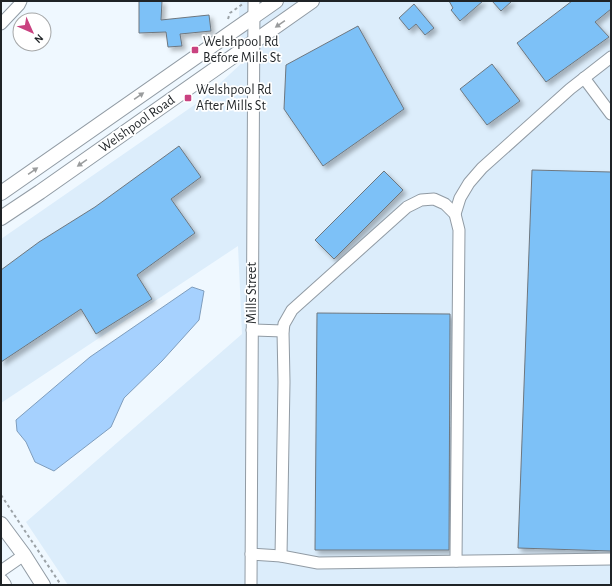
<svg xmlns="http://www.w3.org/2000/svg" width="612" height="586" font-family="'Alegreya Sans',sans-serif">
<style>
.built{fill:#dcedfb}
.water{fill:#a6d1fe;stroke:#7e9dbd}
.building{fill:#7dc1f7;stroke:#6e777f;filter:url(#shadow)}
.lines{fill:none;stroke-linecap:round;stroke-linejoin:round}
.minor-casing{stroke:#919ba4;stroke-width:13}
.major-casing{stroke:#919ba4;stroke-width:16}
.path{stroke:#9ba2a7;stroke-width:2;stroke-dasharray:3 3;stroke-linecap:butt}
.minor{stroke:#fff;stroke-width:11}
.major{stroke:#fff;stroke-width:14}
.oneway{fill:#9a9c9d}
.poi-dot{fill:#c94280;stroke:#fff;stroke-width:1.5}
.labels{text-anchor:middle;dominant-baseline:central;stroke-width:3.5;stroke-linejoin:round;paint-order:stroke}
.poi-label{font-size:14px;fill:#1f2326;stroke:#fff;text-anchor:start}
.street-label{font-size:14px;fill:#1f2326;stroke:#fff}
</style>
<defs>
<filter id="shadow"><feDropShadow dx="3.5" dy="3.5" stdDeviation="2" flood-color="#0004"/></filter>
</defs>
<rect width="100%" height="100%" fill="#eff8ff"/>
<path class="built" d="M 240,1 L 611,1 L 611,585 L 68,585 L 26,522 L 242,334 L 238,246 L 1,403 L 1,239 L 203,99 L 244,61 L 239,14 Z"/>
<path class="water" d="M 192,287 L 204,291 L 199,320 L 162,361 L 124,398 L 111,427 L 54,471 L 35,462 L 26,442 L 17,431 L 16,420 L 90,357 Z"/>
<g class="building">
<path d="M 139,1 L 162,1 L 161,20 L 209,15 L 211,31 L 180,34 L 182,46 L 168,47 L 166,32 L 139,33 Z"/>
<path d="M 449,1 L 483,1 L 460,21 L 451,10 L 453,8 Z"/>
<path d="M 492,1 L 512,1 L 501,11 Z"/>
<path d="M 572,1 L 611,1 L 611,9 L 595,22 L 609,37 L 546,82 L 517,43 Z"/>
<path d="M 414,4 L 434,28 L 425,35 L 416,24 L 409,30 L 399,18 Z"/>
<path d="M 358,26 L 404,109 L 323,166 L 284,109 L 286,65 Z"/>
<path d="M 492,64 L 520,101 L 487,125 L 460,89 Z"/>
<path d="M 179,146 L 201,177 L 171,199 L 195,233 L 137,275 L 152,299 L 96,334 L 81,309 L 1,362 L 1,270 L 39,242 L 95,207 Z"/>
<path d="M 532,170 L 611,172 L 611,551 L 518,548 Z"/>
<path d="M 384,171 L 403,190 L 334,259 L 315,240 Z"/>
<path d="M 317,313 L 450,314 L 449,550 L 315,550 Z"/>
</g>
<g class="lines">
<defs>
<g id="minor">
<path d="M 1,24 L 19,5 L 21,1"/>
<path d="M 584,78 L 611,114"/>
<path d="M 455,214 L 460,198 L 469,183 L 482,168 L 570,89 L 611,57"/>
<path d="M 252,330 L 283,331"/>
<path d="M 251,554 L 281,556 L 318,563 L 611,559"/>
<path d="M 281,556 L 284,382 L 283,331 L 284,324 L 292,310 L 407,207 L 421,200 L 434,199 L 445,204 L 455,214 L 459,230 L 456,561"/>
<path d="M 1,571 L 24,555"/>
<path d="M 251,585 L 254,1"/>
</g>
<g id="major">
<path d="M 1,193 L 276,1"/>
<path d="M 1,218 L 40,192 L 312,1"/>
<path d="M 1,524 L 24,555 L 43,585"/>
<path d="M 1,581 L 4,585"/>
</g>
</defs>
<use href="#minor" class="minor-casing"/>
<use href="#major" class="major-casing"/>
<g class="path">
<path d="M 228,19 L 230,13 L 244,3"/>
<path d="M 1,495 L 61,585"/>
</g>
<use href="#minor" class="minor"/>
<use href="#major" class="major"/>
</g>
<defs><path id="oneway-solid" d="M-6-.8H1V-3.2L6.5 0L1 3.2V.8H-6Z"/></defs>
<g class="oneway">
<use href="#oneway-solid" transform="translate(280 24) rotate(145)"/>
<use href="#oneway-solid" transform="translate(139 96) rotate(-35)"/>
<use href="#oneway-solid" transform="translate(82 163) rotate(145)"/>
<use href="#oneway-solid" transform="translate(33 171) rotate(-35)"/>
</g>
<g class="poi-dot">
<rect x="191" y="46" width="8" height="8" rx="2"/>
<rect x="184" y="94" width="8" height="8" rx="2"/>
</g>
<g class="labels">
<g class="poi-label">
<text x="203" y="42">Welshpool Rd<tspan x="203" dy="16">Before Mills St</tspan></text>
<text x="196" y="90">Welshpool Rd<tspan x="196" dy="16">After Mills St</tspan></text>
</g>
<g class="street-label">
<text transform="translate(137 124) rotate(-35)">Welshpool Road</text>
<text transform="translate(252 293) rotate(-90)">Mills Street</text>
</g>
</g>
<rect width="612" height="586" fill="none" stroke="#1f2326" stroke-width="4"/>
<g transform="translate(32 32) rotate(135)"><circle r="19" fill="#ffffff" stroke="#a5a7a8"/>
<path d="M0-3L7 15L0 10L-7 15Z" fill="#c94280"/>
<text y="-6" font-size="11" font-weight="bold" text-anchor="middle" fill="#1f2326">N</text>
</g>
</svg>
